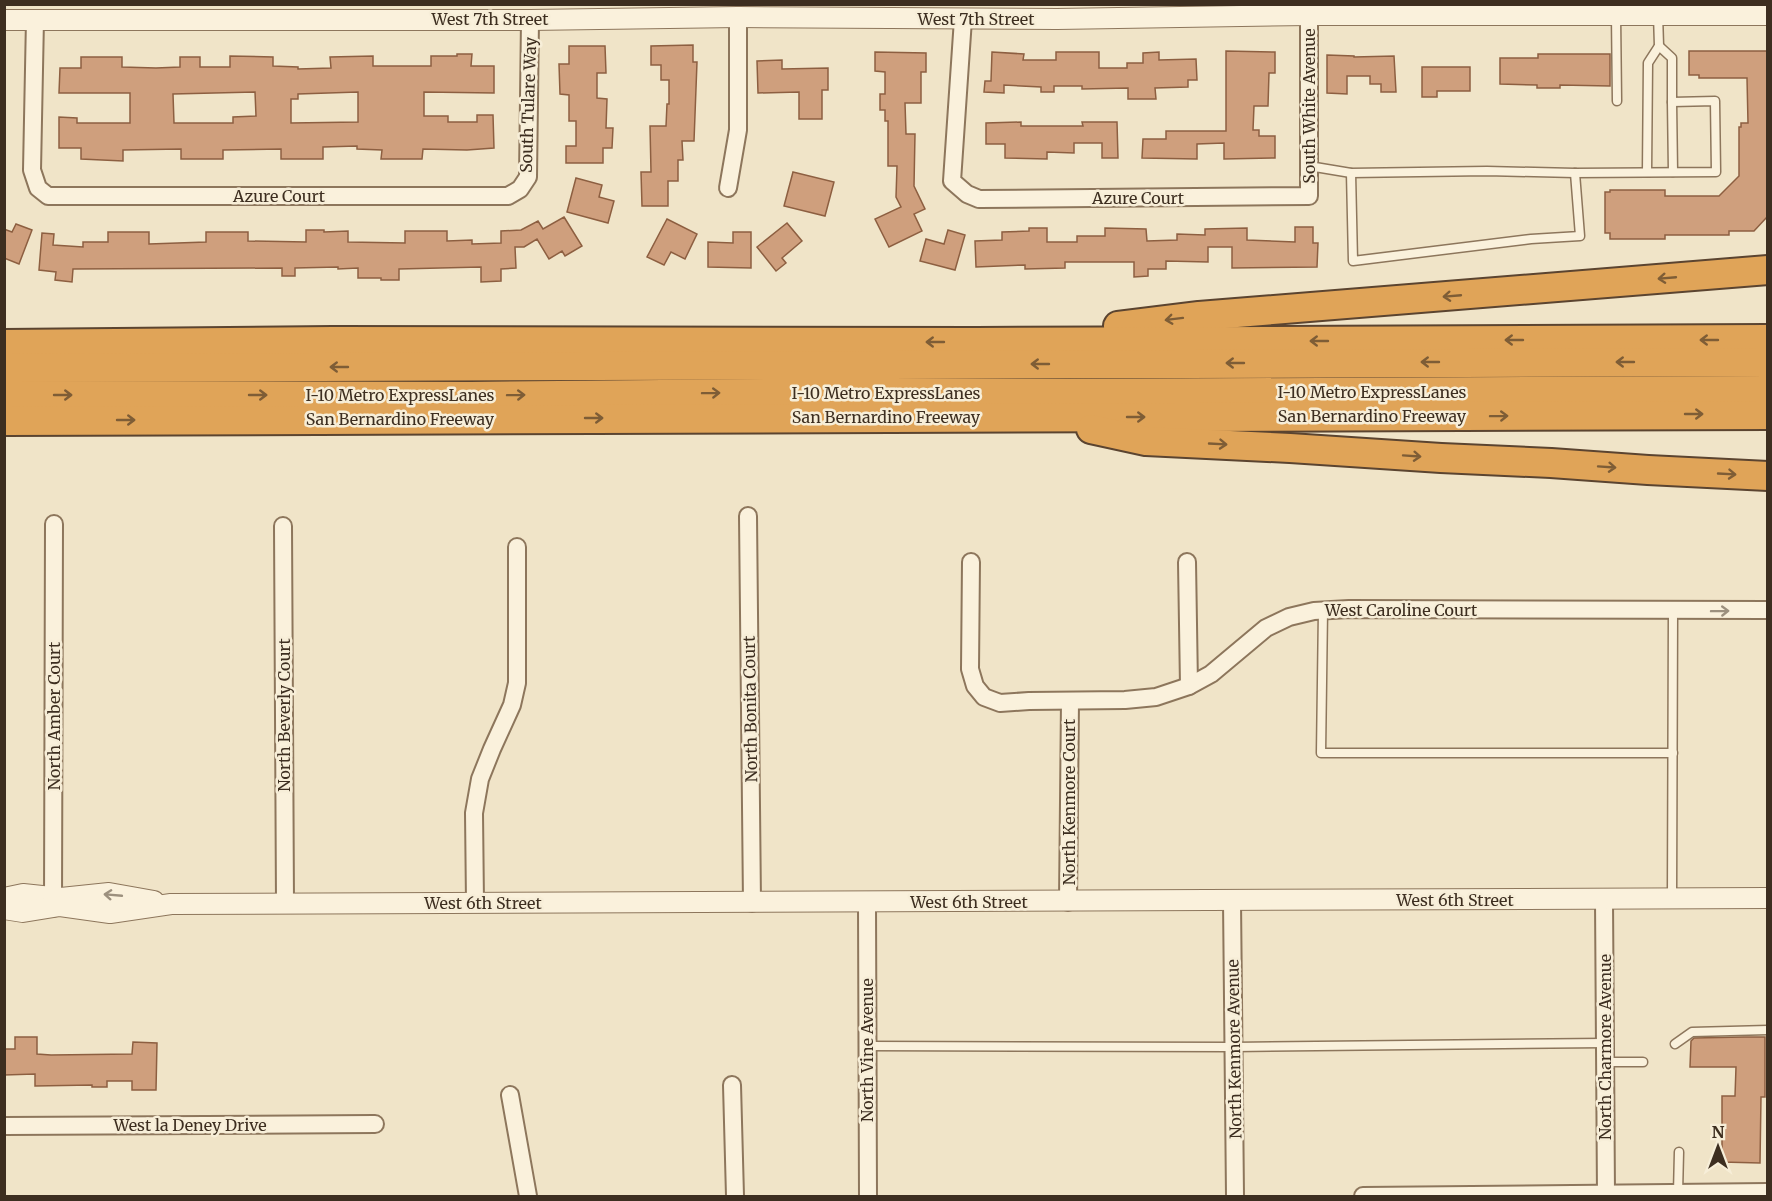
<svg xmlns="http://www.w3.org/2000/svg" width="1772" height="1201" font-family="Merriweather,serif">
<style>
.building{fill:#cf9f7d;stroke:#8d5f41;stroke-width:1.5;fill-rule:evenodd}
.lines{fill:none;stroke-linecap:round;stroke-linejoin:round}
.service-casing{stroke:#8d765c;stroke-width:11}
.minor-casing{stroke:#8d765c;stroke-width:20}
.tertiary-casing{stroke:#8d765c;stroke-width:22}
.motorway-casing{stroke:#5b4430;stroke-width:32}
.service{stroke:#faf1dc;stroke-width:8}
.minor{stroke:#faf1dc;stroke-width:16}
.tertiary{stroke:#faf1dc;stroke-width:20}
.motorway{stroke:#e0a458;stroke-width:28}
.oneway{stroke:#7e5d36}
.oneway2{stroke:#9c907e}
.labels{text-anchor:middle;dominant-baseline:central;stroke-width:5;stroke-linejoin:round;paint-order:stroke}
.street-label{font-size:16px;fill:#3d2e20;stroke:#f7eed8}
</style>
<rect width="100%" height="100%" fill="#f0e4c8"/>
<g class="building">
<path d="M 693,45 L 693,62 L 697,62 L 694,141 L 682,141 L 683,160 L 678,160 L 678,181 L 668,181 L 668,206 L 642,206 L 641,172 L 651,172 L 650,126 L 666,126 L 667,104 L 669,104 L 669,80 L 661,80 L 661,65 L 651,65 L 651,46 Z"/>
<path d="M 569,46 L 605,46 L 606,73 L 597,73 L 597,98 L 607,99 L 606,128 L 613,128 L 612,148 L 603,148 L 603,163 L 566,163 L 566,146 L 576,146 L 576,121 L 569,121 L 569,95 L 560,94 L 559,64 L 569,64 Z"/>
<path d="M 1226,51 L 1275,52 L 1275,73 L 1269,73 L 1268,106 L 1254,106 L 1253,130 L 1259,130 L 1259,136 L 1275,136 L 1275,158 L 1224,159 L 1224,143 L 1197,144 L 1197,159 L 1142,158 L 1143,139 L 1166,139 L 1166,131 L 1226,131 Z"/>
<path d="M 1689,51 L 1767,51 L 1767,217 L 1754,231 L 1729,231 L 1729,235 L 1665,235 L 1665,239 L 1610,239 L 1610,233 L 1605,233 L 1605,192 L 1610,192 L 1610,190 L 1665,190 L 1665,196 L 1719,196 L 1739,176 L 1739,127 L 1741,127 L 1741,123 L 1748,123 L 1747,78 L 1699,78 L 1699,75 L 1689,75 Z"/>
<path d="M 875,52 L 926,53 L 926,72 L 921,72 L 921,103 L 905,103 L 906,134 L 915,134 L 914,186 L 925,209 L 914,214 L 922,231 L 889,247 L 875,219 L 901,207 L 896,197 L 897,166 L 888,166 L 888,121 L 885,121 L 885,110 L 880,110 L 880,94 L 885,94 L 885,72 L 875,71 Z"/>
<path d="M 992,52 L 1024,54 L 1023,60 L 1056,60 L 1056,52 L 1099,52 L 1099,68 L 1127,68 L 1127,63 L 1143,63 L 1143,53 L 1159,52 L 1159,60 L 1196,59 L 1197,80 L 1188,80 L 1188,87 L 1155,88 L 1156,99 L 1128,99 L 1128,88 L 1082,89 L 1082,86 L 1054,86 L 1054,92 L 1041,92 L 1041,87 L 1004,85 L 1004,93 L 984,92 L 985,81 L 991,81 Z"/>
<path d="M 457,54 L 472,54 L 471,66 L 494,66 L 494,93 L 424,92 L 424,116 L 448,116 L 448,122 L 477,122 L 477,115 L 493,115 L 494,148 L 467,150 L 423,149 L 422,159 L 381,159 L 382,150 L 357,149 L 357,146 L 323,147 L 323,159 L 281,159 L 281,149 L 223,150 L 223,159 L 181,159 L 181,149 L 123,150 L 123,161 L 81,159 L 81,148 L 59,148 L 59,117 L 77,118 L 77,123 L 130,123 L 130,93 L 59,93 L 60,68 L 81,68 L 81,57 L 122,57 L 122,67 L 156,68 L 180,67 L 180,57 L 200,57 L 200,67 L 230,67 L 230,56 L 273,57 L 273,66 L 298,67 L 298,69 L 331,68 L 330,57 L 373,56 L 373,66 L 431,66 L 431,56 L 457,56 ZM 255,92 L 256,116 L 233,117 L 233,123 L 174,123 L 173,94 ZM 358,92 L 358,122 L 291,123 L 291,99 L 298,99 L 298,94 Z"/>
<path d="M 1538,54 L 1610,54 L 1610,86 L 1560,85 L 1560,88 L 1537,88 L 1537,85 L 1500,84 L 1500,58 L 1538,58 Z"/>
<path d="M 1327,55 L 1354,56 L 1354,57 L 1394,56 L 1396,92 L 1381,92 L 1381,84 L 1370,84 L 1370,76 L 1347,76 L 1347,94 L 1327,93 Z"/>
<path d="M 782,60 L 782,69 L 828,68 L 828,90 L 822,90 L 822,119 L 799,119 L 799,92 L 758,93 L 757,61 Z"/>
<path d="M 1422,67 L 1470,67 L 1470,91 L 1437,91 L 1437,97 L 1422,97 Z"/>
<path d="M 1021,122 L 1021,126 L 1083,126 L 1082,122 L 1117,122 L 1118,158 L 1102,158 L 1102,143 L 1074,143 L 1074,153 L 1047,152 L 1047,159 L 1005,158 L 1005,144 L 986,144 L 986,123 Z"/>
<path d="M 793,172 L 834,182 L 825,216 L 784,206 Z"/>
<path d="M 576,178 L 602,185 L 599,197 L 614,201 L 608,223 L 567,212 Z"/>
<path d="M 564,217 L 582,246 L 565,256 L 562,251 L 549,259 L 537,239 L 524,247 L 515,247 L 516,268 L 501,269 L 501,281 L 481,282 L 481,267 L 399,269 L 399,280 L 381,280 L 381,278 L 358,278 L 358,268 L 338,269 L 338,267 L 295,268 L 295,276 L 282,276 L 282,268 L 73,269 L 72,282 L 55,280 L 56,272 L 39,270 L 42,233 L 54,234 L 53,245 L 83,247 L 83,242 L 108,242 L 108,232 L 149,232 L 149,244 L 206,242 L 206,232 L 248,232 L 248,241 L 306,242 L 306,230 L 324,230 L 324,232 L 348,231 L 348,242 L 405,243 L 405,231 L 447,231 L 447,241 L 472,240 L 472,244 L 501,243 L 501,231 L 521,230 L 538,221 L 543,229 Z"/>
<path d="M 667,219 L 697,234 L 685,259 L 671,252 L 664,265 L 647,257 Z"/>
<path d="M 787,223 L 802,241 L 782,258 L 786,263 L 776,271 L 757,247 Z"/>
<path d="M 16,224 L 32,230 L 19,264 L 4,258 L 4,229 L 12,232 Z"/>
<path d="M 1295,227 L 1313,227 L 1313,243 L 1318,243 L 1317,267 L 1232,268 L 1232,247 L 1208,247 L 1208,262 L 1166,261 L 1166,269 L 1148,269 L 1148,276 L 1134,277 L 1134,262 L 1065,262 L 1065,268 L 1025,269 L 1025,265 L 976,267 L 975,241 L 1002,240 L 1002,232 L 1029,231 L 1029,228 L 1047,228 L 1047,242 L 1077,242 L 1077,236 L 1105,236 L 1105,228 L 1146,229 L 1147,241 L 1177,240 L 1177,234 L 1205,235 L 1205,229 L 1247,228 L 1247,240 L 1295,242 Z"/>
<path d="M 948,230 L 965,235 L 955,270 L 920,261 L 926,239 L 944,244 Z"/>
<path d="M 733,232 L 751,232 L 751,268 L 708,267 L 708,242 L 733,243 Z"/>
<path d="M 15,1037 L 37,1037 L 37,1054 L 51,1055 L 132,1054 L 133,1042 L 157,1043 L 156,1090 L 132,1090 L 132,1081 L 107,1081 L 107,1087 L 92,1087 L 92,1085 L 35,1086 L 35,1074 L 4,1075 L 4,1049 L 15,1049 Z"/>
<path d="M 1744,1037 L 1765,1037 L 1765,1097 L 1761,1097 L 1760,1163 L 1722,1162 L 1722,1096 L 1735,1096 L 1736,1067 L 1690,1067 L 1691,1041 L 1694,1038 Z"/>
</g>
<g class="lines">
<defs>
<g id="service">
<path d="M 1616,15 L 1617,101"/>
<path d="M 1672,102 L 1673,172"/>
<path d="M 1309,166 L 1351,173 L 1487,171 L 1575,173 L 1716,172 L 1715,101 L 1672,102 L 1672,58 L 1659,46"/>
<path d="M 1647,172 L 1648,63 L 1659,46 L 1658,14"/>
<path d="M 1351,173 L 1353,261 L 1531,239 L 1580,236 L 1575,173"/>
<path d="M 1323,610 L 1321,753 L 1673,753"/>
<path d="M 1672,899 L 1673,611"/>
<path d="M 1675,1044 L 1692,1032 L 1768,1030"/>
<path d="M 867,1046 L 1234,1047 L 1605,1043"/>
<path d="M 1606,1062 L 1643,1062"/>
<path d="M 1678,1193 L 1679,1152"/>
</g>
<g id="minor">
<path d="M 35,19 L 32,170 L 38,188 L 48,196 L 508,196 L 520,189 L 528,177 L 530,20"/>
<path d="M 963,19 L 952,181 L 967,194 L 979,199 L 1309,196 L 1309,15"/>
<path d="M 728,188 L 738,130 L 738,17"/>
<path d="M 748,516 L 752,903"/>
<path d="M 283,526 L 285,904"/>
<path d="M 971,562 L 970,669 L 975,686 L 984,697 L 1000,703 L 1029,701 L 1125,700 L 1156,697 L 1189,686 L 1211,674 L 1266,628 L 1289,617 L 1314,611 L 1349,609 L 1768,610"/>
<path d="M 1187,562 L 1189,686"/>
<path d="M 1604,900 L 1606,1194"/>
<path d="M 1232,901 L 1235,1196"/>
<path d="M 1068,902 L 1070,701"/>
<path d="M 475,903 L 474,813 L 480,779 L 492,749 L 512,705 L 517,683 L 517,547"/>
<path d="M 867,903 L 868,1196"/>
<path d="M 53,908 L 54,524"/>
<path d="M 732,1085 L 735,1196"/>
<path d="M 510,1095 L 528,1196"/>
<path d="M 4,1126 L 375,1124"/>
<path d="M 1363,1196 L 1768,1192"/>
</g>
<g id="tertiary">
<path d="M 4,20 L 530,20 L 738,17 L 1057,19 L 1309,15 L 1768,15"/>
<path d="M 4,898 L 23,894 L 61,898 L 109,893 L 154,901"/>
<path d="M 4,909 L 23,912 L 60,906 L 110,913 L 171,904 L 1768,898"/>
</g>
<g id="motorway">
<path d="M 1118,326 L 1199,316 L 1768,270"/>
<path d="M 4,344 L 333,341 L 976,342 L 1768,339"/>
<path d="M 4,368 L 1768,362"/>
<path d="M 4,395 L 471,396 L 764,393 L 1065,393 L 1768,390"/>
<path d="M 4,421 L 1768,415"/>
<path d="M 1091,429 L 1146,441 L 1290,448 L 1441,458 L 1551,463 L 1648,470 L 1768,476"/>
</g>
</defs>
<use href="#service" class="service-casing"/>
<use href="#minor" class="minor-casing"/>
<use href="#tertiary" class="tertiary-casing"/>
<use href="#motorway" class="motorway-casing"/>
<use href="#service" class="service"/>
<use href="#minor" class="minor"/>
<use href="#tertiary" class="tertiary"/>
<use href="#motorway" class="motorway"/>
</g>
<defs><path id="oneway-shaft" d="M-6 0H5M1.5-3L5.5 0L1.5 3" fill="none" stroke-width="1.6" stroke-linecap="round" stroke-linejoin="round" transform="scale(1.5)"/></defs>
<g class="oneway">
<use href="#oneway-shaft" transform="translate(1667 278) rotate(175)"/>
<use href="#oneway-shaft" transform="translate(1452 296) rotate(175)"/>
<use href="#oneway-shaft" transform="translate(1174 319) rotate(173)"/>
<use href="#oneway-shaft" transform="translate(1514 340) rotate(180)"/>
<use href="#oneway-shaft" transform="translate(1709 340) rotate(180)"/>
<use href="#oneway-shaft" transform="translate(1319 341) rotate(180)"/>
<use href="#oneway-shaft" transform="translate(935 342) rotate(-180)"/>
<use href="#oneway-shaft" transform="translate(1430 362) rotate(180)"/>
<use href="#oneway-shaft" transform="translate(1625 362) rotate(180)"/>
<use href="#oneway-shaft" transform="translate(1235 363) rotate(180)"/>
<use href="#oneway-shaft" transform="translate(1040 364) rotate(180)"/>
<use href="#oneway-shaft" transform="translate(339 367) rotate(180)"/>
<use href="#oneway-shaft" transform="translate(711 393) rotate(-1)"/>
<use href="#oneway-shaft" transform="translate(63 395)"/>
<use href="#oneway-shaft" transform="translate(258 395)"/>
<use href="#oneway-shaft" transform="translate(516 395) rotate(-1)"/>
<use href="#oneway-shaft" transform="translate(1694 414)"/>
<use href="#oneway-shaft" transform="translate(1499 416) rotate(-1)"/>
<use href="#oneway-shaft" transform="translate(1136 417)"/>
<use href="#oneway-shaft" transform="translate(594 418)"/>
<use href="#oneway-shaft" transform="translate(126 420)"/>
<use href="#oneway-shaft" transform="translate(1218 444) rotate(3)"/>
<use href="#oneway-shaft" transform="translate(1412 456) rotate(4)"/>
<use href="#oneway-shaft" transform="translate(1607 467) rotate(4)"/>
<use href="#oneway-shaft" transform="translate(1727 474) rotate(3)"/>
</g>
<g class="oneway2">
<use href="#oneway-shaft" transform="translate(1720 611) rotate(-1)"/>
<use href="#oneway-shaft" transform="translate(113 895) rotate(-175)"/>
</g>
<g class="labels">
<g class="street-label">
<text x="490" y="19">West 7th Street</text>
<text x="976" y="19">West 7th Street</text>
<text transform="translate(528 105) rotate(-88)">South Tulare Way</text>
<text transform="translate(1309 106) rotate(-90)">South White Avenue</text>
<text x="279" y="196">Azure Court</text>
<text x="1138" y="198">Azure Court</text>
<text x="1372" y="392">I-10 Metro ExpressLanes</text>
<text x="886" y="393">I-10 Metro ExpressLanes</text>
<text x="400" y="395">I-10 Metro ExpressLanes</text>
<text x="1372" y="416">San Bernardino Freeway</text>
<text x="886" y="417">San Bernardino Freeway</text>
<text x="400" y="419">San Bernardino Freeway</text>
<text x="1401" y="610">West Caroline Court</text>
<text transform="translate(750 709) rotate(-91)">North Bonita Court</text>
<text transform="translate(284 715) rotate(-90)">North Beverly Court</text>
<text transform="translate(54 716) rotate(-90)">North Amber Court</text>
<text transform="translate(1069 802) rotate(-90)">North Kenmore Court</text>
<text x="1455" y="900">West 6th Street</text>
<text x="969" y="902">West 6th Street</text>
<text x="483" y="903">West 6th Street</text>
<text transform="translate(1605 1047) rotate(-90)">North Charmore Avenue</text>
<text transform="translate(1234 1049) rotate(-91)">North Kenmore Avenue</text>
<text transform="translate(867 1050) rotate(-90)">North Vine Avenue</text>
<text x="190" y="1125">West la Deney Drive</text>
</g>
</g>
<rect width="1772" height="1201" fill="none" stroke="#3d2e20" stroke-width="12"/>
<g transform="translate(1718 1147)" stroke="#f7eed8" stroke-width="4.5" paint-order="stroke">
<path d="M0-4.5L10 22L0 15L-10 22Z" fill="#3d2e20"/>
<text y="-9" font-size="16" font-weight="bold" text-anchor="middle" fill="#3d2e20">N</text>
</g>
</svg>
